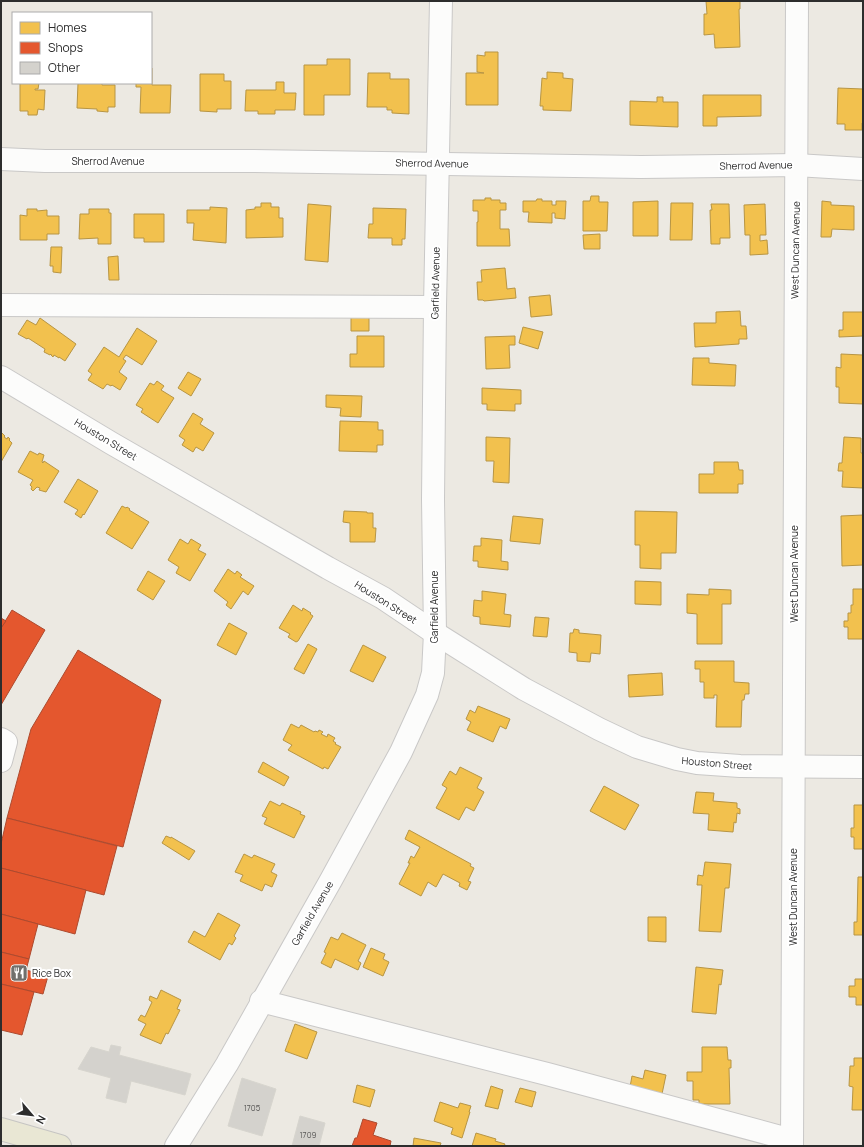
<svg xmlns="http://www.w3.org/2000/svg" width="864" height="1147" font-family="Manrope,sans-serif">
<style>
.homes{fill:#f2c14e;stroke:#b79544}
.shops{fill:#e4572e;stroke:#ad4a2e}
.building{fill:#d4d2cd;stroke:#d7d5ce}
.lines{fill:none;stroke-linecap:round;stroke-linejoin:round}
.minor-casing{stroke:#c9c8c7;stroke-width:24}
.major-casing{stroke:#c6c5c3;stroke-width:24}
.minor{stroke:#fcfcfb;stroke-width:22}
.major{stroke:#e9e7d4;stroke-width:22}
.labels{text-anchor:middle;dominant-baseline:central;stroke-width:4;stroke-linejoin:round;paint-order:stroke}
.number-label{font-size:8px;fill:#585756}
.street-label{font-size:10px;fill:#2d2d2d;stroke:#fff}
.poi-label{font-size:10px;fill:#2d2d2d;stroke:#fff;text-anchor:start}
</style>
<rect width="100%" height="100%" fill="#ece9e2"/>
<g class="homes">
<path d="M 706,1 L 740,1 L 740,9 L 739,9 L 740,47 L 715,48 L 714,34 L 704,35 L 704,14 L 707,14 Z"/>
<path d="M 485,52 L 498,52 L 498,105 L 466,105 L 466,73 L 484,73 L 477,72 L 477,55 L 485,56 Z"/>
<path d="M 327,59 L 350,59 L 350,95 L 324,95 L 324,115 L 304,115 L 304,65 L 327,65 Z"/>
<path d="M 151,68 L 152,68 L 152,85 L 171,85 L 170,113 L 140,113 L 141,87 L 136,87 L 136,83 L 151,83 Z"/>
<path d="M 547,72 L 563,73 L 563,78 L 573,79 L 571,111 L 543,110 L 543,106 L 540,106 L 542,78 L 547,79 Z"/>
<path d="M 368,73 L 390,73 L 390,79 L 409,79 L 409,114 L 392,113 L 392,110 L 387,110 L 387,107 L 367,107 Z"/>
<path d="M 200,74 L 224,74 L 224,81 L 231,81 L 231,109 L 217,109 L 217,112 L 200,111 Z"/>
<path d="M 276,82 L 284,82 L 284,93 L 296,93 L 295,110 L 275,110 L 275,114 L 258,114 L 258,111 L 245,111 L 246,90 L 276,90 Z"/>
<path d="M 20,83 L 39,83 L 38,89 L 35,89 L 35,90 L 45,90 L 44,110 L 38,109 L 37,115 L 28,115 L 28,111 L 20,111 Z"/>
<path d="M 78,83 L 102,83 L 102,85 L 115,85 L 115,107 L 108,107 L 108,112 L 97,111 L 97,109 L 77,108 Z"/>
<path d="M 838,88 L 863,89 L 863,123 L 862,123 L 862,130 L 845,130 L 845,124 L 837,124 Z"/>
<path d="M 703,95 L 761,95 L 761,116 L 717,117 L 717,126 L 703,126 Z"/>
<path d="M 657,97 L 663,97 L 663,102 L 678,102 L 678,127 L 630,125 L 630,101 L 657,102 Z"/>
<path d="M 591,196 L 599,196 L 599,202 L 608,202 L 607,231 L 583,231 L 583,201 L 590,201 Z"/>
<path d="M 485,198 L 491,198 L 491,200 L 500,200 L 500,203 L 506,203 L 506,210 L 500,210 L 500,229 L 509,229 L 510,246 L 477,246 L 477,222 L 478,222 L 478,211 L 473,211 L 473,200 L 485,200 Z"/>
<path d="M 537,199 L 542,199 L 542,201 L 552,201 L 552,205 L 556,205 L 556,201 L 566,201 L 565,219 L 555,218 L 555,213 L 552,213 L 552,223 L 528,222 L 529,212 L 523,212 L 523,201 L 536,201 Z"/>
<path d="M 658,201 L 658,236 L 633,236 L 633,202 Z"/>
<path d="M 822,201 L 831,202 L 831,205 L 854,206 L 854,230 L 832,229 L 831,237 L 821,237 Z"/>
<path d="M 261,203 L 271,203 L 271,207 L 279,207 L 279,218 L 283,218 L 283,237 L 246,238 L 246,210 L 255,209 L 255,207 L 261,207 Z"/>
<path d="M 671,203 L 693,203 L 692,240 L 670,240 Z"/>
<path d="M 308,204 L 331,206 L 328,262 L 305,260 Z"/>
<path d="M 711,204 L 729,204 L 730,238 L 720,238 L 720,244 L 711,244 L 710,210 L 712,210 Z"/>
<path d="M 765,204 L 766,235 L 760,235 L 760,241 L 767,240 L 768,254 L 750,255 L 750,235 L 745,235 L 744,205 Z"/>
<path d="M 210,207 L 227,208 L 226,243 L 193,240 L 194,223 L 187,223 L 187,210 L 210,210 Z"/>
<path d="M 373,208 L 406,209 L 405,239 L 402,239 L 402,245 L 392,245 L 392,238 L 368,238 L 369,224 L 373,224 Z"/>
<path d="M 27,209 L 37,209 L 37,211 L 47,210 L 47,216 L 59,216 L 59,234 L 47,234 L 47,240 L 20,240 L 20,215 L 27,216 Z"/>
<path d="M 89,209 L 109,209 L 109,213 L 111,213 L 111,244 L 98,244 L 98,238 L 79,239 L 80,214 L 89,214 Z"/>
<path d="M 134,214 L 164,214 L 164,242 L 144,242 L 144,238 L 134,238 Z"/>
<path d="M 600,234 L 600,249 L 584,249 L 583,235 Z"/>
<path d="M 51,247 L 62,247 L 61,273 L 53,272 L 53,266 L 50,266 Z"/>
<path d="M 118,256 L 119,280 L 109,280 L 108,257 Z"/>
<path d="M 505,268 L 507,289 L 515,288 L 516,298 L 484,301 L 483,300 L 478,300 L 477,282 L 482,282 L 481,270 Z"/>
<path d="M 550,295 L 552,315 L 531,317 L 529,297 Z"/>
<path d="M 740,311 L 741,326 L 746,326 L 747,339 L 739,339 L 739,344 L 695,347 L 694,323 L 716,323 L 716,312 Z"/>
<path d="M 351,312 L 369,313 L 369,331 L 351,331 Z"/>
<path d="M 843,312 L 863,312 L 863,336 L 839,337 L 839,330 L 843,330 Z"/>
<path d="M 40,318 L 76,344 L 65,361 L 59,357 L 59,358 L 54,355 L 53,357 L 51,355 L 51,354 L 50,355 L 44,352 L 45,349 L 28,338 L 27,339 L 18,334 L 27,320 L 36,325 Z"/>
<path d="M 523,327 L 543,332 L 538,349 L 519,343 Z"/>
<path d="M 137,328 L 157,341 L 142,365 L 126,355 L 123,359 L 126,361 L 119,372 L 127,378 L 120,390 L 112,385 L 111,386 L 107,384 L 103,389 L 88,380 L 92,374 L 88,371 L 104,347 L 119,357 Z"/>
<path d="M 357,336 L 384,336 L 384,367 L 350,367 L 350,354 L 357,354 Z"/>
<path d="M 515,336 L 515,345 L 509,345 L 510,368 L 486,369 L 485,337 Z"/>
<path d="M 841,354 L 863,355 L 863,404 L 839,403 L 839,387 L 836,387 L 836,367 L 841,368 Z"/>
<path d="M 693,358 L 709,358 L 709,363 L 736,365 L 735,386 L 692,385 Z"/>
<path d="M 188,372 L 201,379 L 191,396 L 178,388 Z"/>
<path d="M 157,381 L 164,386 L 161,390 L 174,398 L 158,423 L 141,412 L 143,409 L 136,405 L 150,383 L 154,385 Z"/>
<path d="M 482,388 L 521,390 L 521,404 L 515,404 L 515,411 L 487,410 L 487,404 L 482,404 Z"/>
<path d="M 326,395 L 362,396 L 361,417 L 340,416 L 341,408 L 326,407 Z"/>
<path d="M 193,413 L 203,419 L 200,424 L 214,433 L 203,451 L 196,447 L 193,452 L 182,445 L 185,440 L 179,436 Z"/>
<path d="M 340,421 L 378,422 L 378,430 L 383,430 L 383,445 L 377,445 L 377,452 L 339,451 Z"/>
<path d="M 1,432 L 5,436 L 4,437 L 7,439 L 8,437 L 10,439 L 9,440 L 12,443 L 1,462 Z"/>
<path d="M 486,437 L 510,438 L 509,483 L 493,482 L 494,461 L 486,461 Z"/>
<path d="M 844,437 L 861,438 L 861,453 L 863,453 L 863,488 L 842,487 L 843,471 L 838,471 L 839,463 L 842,463 Z"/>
<path d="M 30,451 L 38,455 L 39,453 L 44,455 L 42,462 L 43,463 L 44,461 L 59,471 L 46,492 L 39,490 L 40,488 L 37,487 L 33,491 L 31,489 L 32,487 L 30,485 L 33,480 L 18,472 Z"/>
<path d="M 714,462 L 738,462 L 739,470 L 743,470 L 743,484 L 738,484 L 738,493 L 699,493 L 699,474 L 714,474 Z"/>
<path d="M 78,479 L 98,491 L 84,515 L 83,514 L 81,518 L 75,514 L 78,510 L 64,502 Z"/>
<path d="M 122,506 L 126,508 L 127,507 L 130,509 L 129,510 L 149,522 L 132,549 L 106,533 Z"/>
<path d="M 344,511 L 367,512 L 367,513 L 373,513 L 373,528 L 376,528 L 375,542 L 350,542 L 350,523 L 343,522 Z"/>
<path d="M 635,511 L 677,512 L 676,553 L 661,553 L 661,569 L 640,568 L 640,545 L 635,545 Z"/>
<path d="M 863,515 L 863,565 L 842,566 L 841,516 Z"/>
<path d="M 513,516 L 543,519 L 540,544 L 510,541 Z"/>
<path d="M 481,538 L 502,540 L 501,561 L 508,562 L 508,570 L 478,567 L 478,561 L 473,561 L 474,546 L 481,546 Z"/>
<path d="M 180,539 L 188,544 L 191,539 L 201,545 L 198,550 L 206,554 L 190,581 L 176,573 L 179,567 L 168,560 Z"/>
<path d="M 228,569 L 235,574 L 237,571 L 242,575 L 240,577 L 254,586 L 248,595 L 243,591 L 231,609 L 226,605 L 228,602 L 214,591 Z"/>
<path d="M 148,571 L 165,581 L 153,600 L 137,590 Z"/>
<path d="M 635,581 L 661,582 L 661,605 L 635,604 Z"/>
<path d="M 709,589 L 731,590 L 731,604 L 722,604 L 722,644 L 697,644 L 697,614 L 687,613 L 687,594 L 709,595 Z"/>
<path d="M 853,589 L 863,589 L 863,639 L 848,639 L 848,627 L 844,627 L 844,621 L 848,621 L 848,613 L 851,613 L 851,605 L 853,605 Z"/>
<path d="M 482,591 L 506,594 L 504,614 L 511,615 L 510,627 L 480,624 L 480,617 L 473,616 L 474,600 L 482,601 Z"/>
<path d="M 293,605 L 302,611 L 303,608 L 311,613 L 310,614 L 313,616 L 298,641 L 296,642 L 288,637 L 290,634 L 279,628 Z"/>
<path d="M 535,617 L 549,618 L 547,637 L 533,636 Z"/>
<path d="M 229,623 L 247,633 L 236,655 L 217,645 Z"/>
<path d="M 574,629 L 579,630 L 579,633 L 601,635 L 600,654 L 591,653 L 590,662 L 577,661 L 577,653 L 569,652 L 570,633 L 573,633 Z"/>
<path d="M 308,644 L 317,649 L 304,674 L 294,669 Z"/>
<path d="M 363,645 L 386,657 L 373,682 L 350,671 Z"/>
<path d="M 695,661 L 734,661 L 734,682 L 749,683 L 749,694 L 745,694 L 744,700 L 742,700 L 741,727 L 716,727 L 717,695 L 714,695 L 714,698 L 704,698 L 704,682 L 700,682 L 700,669 L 695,669 Z"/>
<path d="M 662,673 L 663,695 L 629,697 L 628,675 Z"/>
<path d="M 478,706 L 510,719 L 506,729 L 500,726 L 493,742 L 467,730 L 471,722 L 466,719 L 470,710 L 475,713 Z"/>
<path d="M 291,724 L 299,728 L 301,725 L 314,732 L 315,731 L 318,732 L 319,730 L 323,732 L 321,734 L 327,737 L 328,734 L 335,738 L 333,741 L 336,743 L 335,744 L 341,747 L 328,769 L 324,767 L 323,769 L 288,750 L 292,745 L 283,740 Z"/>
<path d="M 263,762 L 289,777 L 284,786 L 258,772 Z"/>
<path d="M 460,767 L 482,778 L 477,788 L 484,792 L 474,811 L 466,807 L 459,820 L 436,808 L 447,788 L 442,785 L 450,771 L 456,775 Z"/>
<path d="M 604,786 L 639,805 L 625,830 L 590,811 Z"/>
<path d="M 696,792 L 714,793 L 713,801 L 737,803 L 737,808 L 740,809 L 740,814 L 737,813 L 736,823 L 734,822 L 733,832 L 708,830 L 709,814 L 693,813 Z"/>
<path d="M 270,801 L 280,806 L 282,803 L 301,812 L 300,814 L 305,816 L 294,838 L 264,824 L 267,818 L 262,816 Z"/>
<path d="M 854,805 L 863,805 L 863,849 L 854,849 L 854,837 L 851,837 L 851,828 L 854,828 Z"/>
<path d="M 409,830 L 471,864 L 470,866 L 474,868 L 468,881 L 471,882 L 467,890 L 459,886 L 460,883 L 443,874 L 436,887 L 428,882 L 421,896 L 399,884 L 410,863 L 408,863 L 411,856 L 414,858 L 420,847 L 405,839 Z"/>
<path d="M 166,836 L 171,838 L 171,837 L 195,851 L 189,860 L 162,843 Z"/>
<path d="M 244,854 L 252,858 L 254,855 L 275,864 L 271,872 L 277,875 L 272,887 L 265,884 L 262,891 L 240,881 L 243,875 L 235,872 Z"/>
<path d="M 705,862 L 731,864 L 729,888 L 725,888 L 721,932 L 699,931 L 702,885 L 697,885 L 698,875 L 703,876 Z"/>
<path d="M 858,877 L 863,877 L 863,935 L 854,935 L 854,922 L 857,922 Z"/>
<path d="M 218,913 L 240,925 L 234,936 L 236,938 L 232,945 L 229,943 L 220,960 L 188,942 L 194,931 L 205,937 Z"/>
<path d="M 648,917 L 666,917 L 666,942 L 648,941 Z"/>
<path d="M 342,933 L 366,945 L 358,961 L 361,963 L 358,970 L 335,959 L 331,968 L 321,963 L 326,953 L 324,952 L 331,937 L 338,940 Z"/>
<path d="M 371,948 L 385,954 L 383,959 L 389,962 L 383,976 L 363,967 Z"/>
<path d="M 696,967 L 723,970 L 721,985 L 719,984 L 716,1014 L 692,1012 Z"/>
<path d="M 855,979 L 863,979 L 863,1005 L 856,1005 L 856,997 L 849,997 L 849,986 L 855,986 Z"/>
<path d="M 161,990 L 181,1000 L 177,1009 L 180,1010 L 168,1034 L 166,1033 L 161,1044 L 140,1035 L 146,1024 L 138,1020 L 141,1015 L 145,1017 L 152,1002 L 149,1000 L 150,996 L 157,999 Z"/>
<path d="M 295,1024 L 317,1032 L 307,1059 L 285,1051 Z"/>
<path d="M 702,1047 L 727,1047 L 728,1060 L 731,1060 L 731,1068 L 729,1068 L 730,1104 L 699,1104 L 699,1100 L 693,1100 L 693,1081 L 687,1081 L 687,1072 L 702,1072 Z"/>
<path d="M 854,1058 L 863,1058 L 863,1110 L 852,1110 L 853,1087 L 849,1086 L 850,1066 L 854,1066 Z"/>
<path d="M 645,1070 L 666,1075 L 662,1094 L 630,1087 L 632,1076 L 643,1079 Z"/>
<path d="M 357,1085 L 375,1090 L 370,1107 L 353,1102 Z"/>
<path d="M 491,1086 L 503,1090 L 498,1109 L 485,1106 Z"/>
<path d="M 520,1088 L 536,1092 L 532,1107 L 515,1102 Z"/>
<path d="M 440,1102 L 458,1108 L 460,1103 L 471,1106 L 469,1112 L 470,1112 L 462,1138 L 451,1134 L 453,1128 L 434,1121 Z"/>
<path d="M 476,1133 L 496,1139 L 495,1141 L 505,1144 L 504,1146 L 472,1146 Z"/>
<path d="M 414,1138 L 441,1143 L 440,1146 L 413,1146 Z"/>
</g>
<g class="shops">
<path d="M 12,610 L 45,630 L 1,705 L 1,628 Z"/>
<path d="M 1,618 L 6,621 L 1,628 Z"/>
<path d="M 78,650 L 161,700 L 123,847 L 7,818 L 31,729 Z"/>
<path d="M 7,818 L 117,846 L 104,895 L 1,868 L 1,844 Z"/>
<path d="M 1,868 L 86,890 L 75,934 L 1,914 Z"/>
<path d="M 1,914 L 38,924 L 29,959 L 1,952 Z"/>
<path d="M 1,952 L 29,959 L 26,970 L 48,976 L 43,994 L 1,984 Z"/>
<path d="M 1,984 L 34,992 L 22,1035 L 1,1030 Z"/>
<path d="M 363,1119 L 377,1123 L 373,1135 L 391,1141 L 390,1146 L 352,1146 L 355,1138 L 357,1138 Z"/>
</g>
<g class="building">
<path d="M 111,1045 L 121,1047 L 119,1055 L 191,1074 L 185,1095 L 131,1081 L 126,1103 L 106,1098 L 111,1078 L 78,1069 L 91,1047 L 109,1052 Z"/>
<path d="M 242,1078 L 276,1089 L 262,1136 L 228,1126 Z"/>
<path d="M 300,1116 L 325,1123 L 319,1146 L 292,1146 Z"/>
</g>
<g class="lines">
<defs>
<g id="minor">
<path d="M 1,159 L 45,161 L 254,161 L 641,167 L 796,165 L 863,169"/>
<path d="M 1,305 L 435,307"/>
<path d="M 1,377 L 111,443 L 328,568 L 383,598 L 435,633 L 524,689 L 599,729 L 637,747 L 677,759 L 697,763 L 740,766 L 863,767"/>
<path d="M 1,739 L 6,742 L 1,761"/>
<path d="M 261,1001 L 547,1074 L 792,1140"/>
<path d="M 176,1146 L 227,1064 L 331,880 L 401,752 L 427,695 L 433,673 L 435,633 L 433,499 L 435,307 L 441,1"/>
<path d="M 792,1146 L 797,1"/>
</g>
<path id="major" d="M 1,1129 L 60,1146"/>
</defs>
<use href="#minor" class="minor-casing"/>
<use href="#major" class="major-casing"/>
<use href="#minor" class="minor"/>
<use href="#major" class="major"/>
</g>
<defs>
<symbol id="restaurant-square" viewBox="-11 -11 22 22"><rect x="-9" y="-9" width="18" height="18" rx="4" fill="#706f6c" stroke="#fff"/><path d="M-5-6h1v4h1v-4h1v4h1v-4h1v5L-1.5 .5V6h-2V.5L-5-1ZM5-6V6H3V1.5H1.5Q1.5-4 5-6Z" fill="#fff"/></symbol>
</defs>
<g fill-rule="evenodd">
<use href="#restaurant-square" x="9" y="963" width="20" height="20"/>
</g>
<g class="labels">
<g class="number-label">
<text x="252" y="1107">1705</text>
<text x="308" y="1134">1709</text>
</g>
<g class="street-label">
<text x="108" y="161">Sherrod Avenue</text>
<text transform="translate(432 163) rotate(1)">Sherrod Avenue</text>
<text transform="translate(756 165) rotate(-1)">Sherrod Avenue</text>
<text transform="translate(795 250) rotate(-89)">West Duncan Avenue</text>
<text transform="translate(435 283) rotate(-89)">Garfield Avenue</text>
<text transform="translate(106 439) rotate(31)">Houston Street</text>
<text transform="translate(794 574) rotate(-90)">West Duncan Avenue</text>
<text transform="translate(386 602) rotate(32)">Houston Street</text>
<text transform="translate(434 607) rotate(-90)">Garfield Avenue</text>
<text transform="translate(717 763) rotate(5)">Houston Street</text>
<text transform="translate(793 897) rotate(-90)">West Duncan Avenue</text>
<text transform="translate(312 913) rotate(-60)">Garfield Avenue</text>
</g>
<g class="poi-label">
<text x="32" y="973">Rice Box</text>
</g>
</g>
<rect width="864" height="1147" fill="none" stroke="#2d2d2d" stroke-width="4"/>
<rect x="12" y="12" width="140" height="72" fill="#ffffff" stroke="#ababab"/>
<rect x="20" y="22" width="20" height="12" fill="#f2c14e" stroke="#ababab"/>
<text x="48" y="32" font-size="12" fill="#2d2d2d">Homes</text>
<rect x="20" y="42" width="20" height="12" fill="#e4572e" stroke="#ababab"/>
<text x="48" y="52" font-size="12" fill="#2d2d2d">Shops</text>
<rect x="20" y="62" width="20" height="12" fill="#d4d2cd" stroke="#ababab"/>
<text x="48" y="72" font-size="12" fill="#2d2d2d">Other</text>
<g transform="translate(32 1115) rotate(118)" stroke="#ffffff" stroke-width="3" paint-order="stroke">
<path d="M0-3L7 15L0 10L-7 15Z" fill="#2d2d2d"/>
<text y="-6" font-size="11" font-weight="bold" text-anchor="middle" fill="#2d2d2d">N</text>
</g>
</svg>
